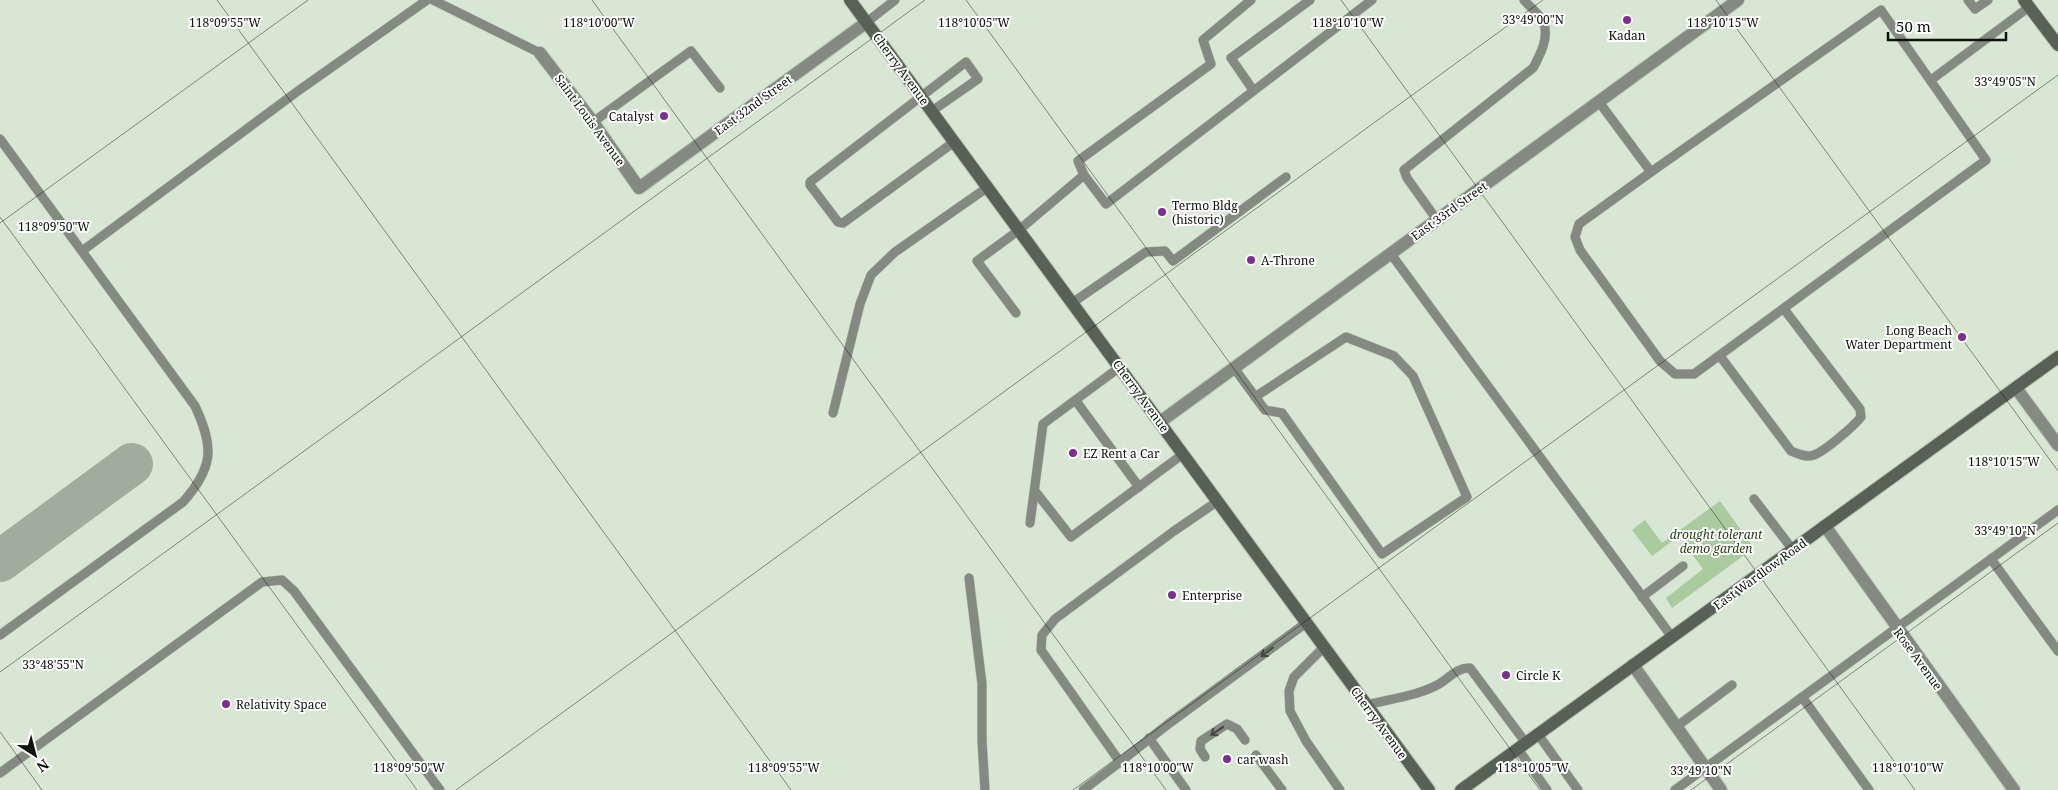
<svg xmlns="http://www.w3.org/2000/svg" width="2058" height="790" font-family="'Noto Serif',serif">
<style>
.green{fill:#a9cb9e}
.lines{fill:none;stroke-linecap:round;stroke-linejoin:round}
.taxiway{stroke:#a1ad9c;stroke-width:42}
.lane-casing{stroke:#b8c5b3;stroke-width:10}
.street-casing{stroke:#b8c5b3;stroke-width:14}
.secondary-casing{stroke:#b8c5b3;stroke-width:14}
.lane{stroke:#848a82;stroke-width:9}
.street{stroke:#848a82;stroke-width:12}
.secondary{stroke:#586155;stroke-width:12}
.oneway{stroke:#434841}
.ticks{fill:none;stroke:#0d120b;stroke-width:1;stroke-opacity:0.45}
.poi-dot{fill:#812b99;stroke:#fff;stroke-width:2}
.labels{text-anchor:middle;dominant-baseline:central;stroke-width:4;stroke-linejoin:round;paint-order:stroke}
.poi-label{font-size:12px;fill:#0d120b;stroke:#fff;text-anchor:start}
.street-label{font-size:12px;fill:#0d120b;stroke:#fff}
.park-label{font-size:12px;font-style:italic;fill:#214013;stroke:#fff}
.ticks-label{font-size:12px;text-anchor:middle;fill:#0d120b;stroke:#fff;stroke-width:4;stroke-linejoin:round;paint-order:stroke}
</style>
<rect width="100%" height="100%" fill="#d8e7d3"/>
<path class="green" d="M 1720,501 L 1754,548 L 1672,608 L 1666,598 L 1703,569 L 1679,536 L 1652,556 L 1632,530 L 1645,520 L 1662,543 Z"/>
<g class="lines">
<path class="taxiway" d="M 0,561 L 132,464"/>
<defs>
<g id="lane">
<path d="M 433,0 L 540,53"/>
<path d="M 1968,0 L 1975,9 L 1988,0"/>
<path d="M 867,22 L 895,0"/>
<path d="M 1931,80 L 2029,7"/>
<path d="M 1253,90 L 1231,58 L 1310,0"/>
<path d="M 1599,102 L 1651,172 L 1881,10 L 1986,160 L 1694,374 L 1675,374 L 1660,361 L 1580,250 L 1575,237 L 1579,224 L 1651,172"/>
<path d="M 932,111 L 978,79 L 966,62 L 810,182 L 810,185 L 838,222 L 843,223 L 954,142"/>
<path d="M 593,122 L 691,51 L 720,88"/>
<path d="M 0,139 L 195,406 C 214,447 214,467 183,502 L 0,635"/>
<path d="M 1084,175 L 1078,161 L 1211,64 L 1203,40 L 1251,0"/>
<path d="M 1437,220 L 1407,178 L 1404,170 L 1533,68 C 1540,55 1550,37 1543,21 C 1539,14 1529,6 1524,0"/>
<path d="M 82,251 L 298,91 L 427,0"/>
<path d="M 1391,254 L 1672,637"/>
<path d="M 1072,303 L 1146,252 L 1165,251 L 1173,261 L 1286,177"/>
<path d="M 1016,313 L 977,261 L 1019,230 L 1084,175 L 1106,204 L 1372,0"/>
<path d="M 1720,356 L 1791,451 C 1798,454 1807,458 1814,455 C 1825,451 1854,426 1861,417 L 1860,409 L 1784,309"/>
<path d="M 1234,368 L 1265,410 L 1282,413 L 1382,554 L 1467,497 L 1413,376 L 1394,356 L 1346,337 L 1255,397"/>
<path d="M 1076,401 L 1139,487"/>
<path d="M 833,413 L 860,304 L 871,275 L 895,252 L 988,187"/>
<path d="M 1035,491 L 1071,537 L 1183,454"/>
<path d="M 1754,499 L 1793,550"/>
<path d="M 1218,501 L 1174,531 L 1055,619 L 1042,635 L 1041,650 L 1120,762 L 1167,725 L 1306,623"/>
<path d="M 1030,523 L 1043,424 L 1120,367"/>
<path d="M 1991,559 L 2058,651"/>
<path d="M 969,578 L 982,684 L 982,741 L 985,790"/>
<path d="M 1642,597 L 1683,566"/>
<path d="M 1324,647 L 1294,677 L 1289,691 L 1290,711 L 1306,741 L 1340,790"/>
<path d="M 1802,697 L 1869,790"/>
<path d="M 1366,705 C 1389,699 1418,696 1439,684 C 1449,678 1458,667 1470,668 L 1526,743"/>
<path d="M 1676,727 L 1732,685"/>
<path d="M 1537,733 L 1578,790"/>
<path d="M 1149,738 L 1186,790"/>
<path d="M 1518,749 L 1547,790"/>
<path d="M 1256,755 L 1282,790"/>
<path d="M 1205,757 L 1200,749 L 1201,741 L 1227,724 L 1237,729 L 1245,740"/>
<path d="M 0,773 L 262,582 L 282,580 L 294,591 L 440,790"/>
<path d="M 1083,790 L 1120,762"/>
<path d="M 1675,790 L 2058,510"/>
</g>
<g id="street">
<path d="M 540,53 L 593,122 L 639,188 L 867,22"/>
<path d="M 2016,388 L 2058,445"/>
<path d="M 1160,422 L 1738,0"/>
<path d="M 1825,526 L 2014,790"/>
<path d="M 1633,665 L 1721,790"/>
</g>
<g id="secondary">
<path d="M 850,0 L 1429,790"/>
<path d="M 2024,0 L 2058,45"/>
<path d="M 1461,790 L 2058,357"/>
</g>
</defs>
<use href="#lane" class="lane-casing"/>
<use href="#street" class="street-casing"/>
<use href="#secondary" class="secondary-casing"/>
<use href="#lane" class="lane"/>
<use href="#street" class="street"/>
<use href="#secondary" class="secondary"/>
</g>
<defs><path id="oneway-shaft" d="M-6 0H5M1.5-3L5.5 0L1.5 3" fill="none" stroke-width="1.6" stroke-linecap="round" stroke-linejoin="round" transform="scale(1.25)"/></defs>
<g class="oneway">
<use href="#oneway-shaft" transform="translate(1267 652) rotate(143)"/>
<use href="#oneway-shaft" transform="translate(1217 731) rotate(146)"/>
</g>
<path class="ticks" d="M 217,0 L 791,790M 592,0 L 1166,790M 966,0 L 1540,790M 1341,0 L 1915,790M 1716,0 L 2058,471M 0,217 L 417,790M 0,223 L 308,0M 0,672 L 925,0M 0,732 L 42,790M 456,790 L 1543,0M 1073,790 L 2058,75M 1691,790 L 2058,523"/>
<g class="poi-dot">
<circle cx="1627" cy="20" r="5"/>
<circle cx="664" cy="116" r="5"/>
<circle cx="1162" cy="212" r="5"/>
<circle cx="1251" cy="260" r="5"/>
<circle cx="1962" cy="337" r="5"/>
<circle cx="1073" cy="453" r="5"/>
<circle cx="1172" cy="595" r="5"/>
<circle cx="1506" cy="675" r="5"/>
<circle cx="226" cy="704" r="5"/>
<circle cx="1227" cy="759" r="5"/>
</g>
<g class="labels">
<g class="poi-label">
<text x="1627" y="35" text-anchor="middle">Kadan</text>
<text x="654" y="116" text-anchor="end">Catalyst</text>
<text x="1172" y="205">Termo Bldg<tspan x="1172" dy="14">(historic)</tspan></text>
<text x="1261" y="260">A-Throne</text>
<text x="1952" y="330" text-anchor="end">Long Beach<tspan x="1952" dy="14">Water Department</tspan></text>
<text x="1083" y="453">EZ Rent a Car</text>
<text x="1182" y="595">Enterprise</text>
<text x="1516" y="675">Circle K</text>
<text x="236" y="704">Relativity Space</text>
<text x="1237" y="759">car wash</text>
</g>
<g class="street-label">
<text transform="translate(901 69) rotate(54)">Cherry Avenue</text>
<text transform="translate(753 105) rotate(-36)">East 32nd Street</text>
<text transform="translate(590 120) rotate(54)">Saint Louis Avenue</text>
<text transform="translate(1449 211) rotate(-36)">East 33rd Street</text>
<text transform="translate(1141 396) rotate(54)">Cherry Avenue</text>
<text transform="translate(1760 574) rotate(-36)">East Wardlow Road</text>
<text transform="translate(1918 659) rotate(54)">Rose Avenue</text>
<text transform="translate(1379 723) rotate(54)">Cherry Avenue</text>
</g>
<g class="park-label">
<text x="1716" y="534">drought tolerant<tspan x="1716" dy="14">demo garden</tspan></text>
</g>
</g>
<g class="ticks-label">
<text x="1533" y="24">33°49'00"N</text>
<text x="225" y="27">118°09'55"W</text>
<text x="599" y="27">118°10'00"W</text>
<text x="974" y="27">118°10'05"W</text>
<text x="1348" y="27">118°10'10"W</text>
<text x="1723" y="27">118°10'15"W</text>
<text x="2005" y="86">33°49'05"N</text>
<text x="54" y="231">118°09'50"W</text>
<text x="2004" y="466">118°10'15"W</text>
<text x="2005" y="535">33°49'10"N</text>
<text x="53" y="669">33°48'55"N</text>
<text x="409" y="772">118°09'50"W</text>
<text x="784" y="772">118°09'55"W</text>
<text x="1158" y="772">118°10'00"W</text>
<text x="1533" y="772">118°10'05"W</text>
<text x="1908" y="772">118°10'10"W</text>
<text x="1701" y="775">33°49'10"N</text>
</g>
<g transform="translate(35 755) rotate(144)" stroke="#ffffff" stroke-width="4" paint-order="stroke">
<path d="M0-4L9 19L0 12L-9 19Z" fill="#0d120b"/>
<text y="-8" font-size="14" font-weight="bold" text-anchor="middle" fill="#0d120b">N</text>
</g>
<path d="M1888 32v8h118v-8" fill="none" stroke="#0d120b" stroke-width="2.5"/>
<text x="1896" y="32" font-size="15" fill="#0d120b" stroke="#ffffff" stroke-width="4" paint-order="stroke">50 m</text>
</svg>
